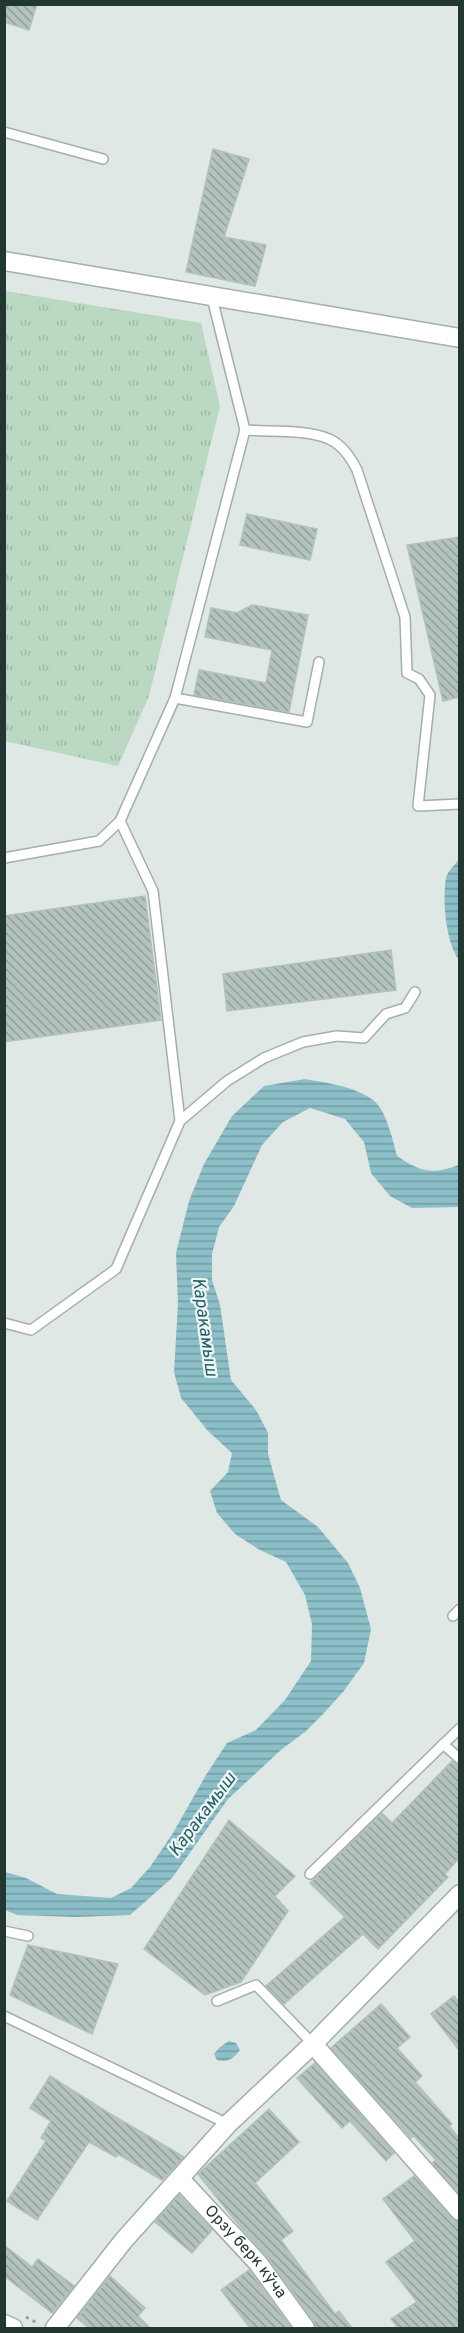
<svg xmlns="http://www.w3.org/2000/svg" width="464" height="2333" font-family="Overpass,sans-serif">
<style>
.grass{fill:url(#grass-tufts)}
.water{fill:url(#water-rules)}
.building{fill:url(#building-back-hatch);stroke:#b2c1bb;stroke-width:1.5}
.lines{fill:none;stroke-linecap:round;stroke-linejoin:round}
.service-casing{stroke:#a3afab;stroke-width:12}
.minor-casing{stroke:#a3afab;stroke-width:21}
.secondary-casing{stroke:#9fb3ac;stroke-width:21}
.path{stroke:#83a99d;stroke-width:3;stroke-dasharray:3 4.5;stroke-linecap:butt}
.service{stroke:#fff;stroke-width:9}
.minor{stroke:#fff;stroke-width:18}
.secondary{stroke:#fff;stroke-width:18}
.labels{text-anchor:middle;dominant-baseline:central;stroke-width:4.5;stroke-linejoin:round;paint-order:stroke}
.street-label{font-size:16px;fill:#223731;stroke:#eff6f2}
.water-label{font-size:18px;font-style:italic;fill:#23606b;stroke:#eff6f2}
</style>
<defs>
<pattern id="grass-tufts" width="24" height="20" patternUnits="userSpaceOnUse" patternTransform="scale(1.5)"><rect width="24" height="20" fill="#bad8c2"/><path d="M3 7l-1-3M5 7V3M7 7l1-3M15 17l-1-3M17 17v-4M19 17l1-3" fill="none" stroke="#a0baa7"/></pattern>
<pattern id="water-rules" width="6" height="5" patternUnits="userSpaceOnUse" patternTransform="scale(1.5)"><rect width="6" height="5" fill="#8cbfc8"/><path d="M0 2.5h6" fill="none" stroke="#729ca3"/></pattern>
<pattern id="building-back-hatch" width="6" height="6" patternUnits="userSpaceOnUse" patternTransform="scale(1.5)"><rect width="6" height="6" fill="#b5c3bd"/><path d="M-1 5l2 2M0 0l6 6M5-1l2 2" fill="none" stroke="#939f9a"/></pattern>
</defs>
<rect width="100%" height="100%" fill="#dfe8e4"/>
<path class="grass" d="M 5,291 L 201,323 L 220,406 L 149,696 L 118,766 L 5,741 Z"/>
<g class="water">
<path d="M 459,859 L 459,960 C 446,943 442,900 446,878 C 447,872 455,865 459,859 Z"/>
<path d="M 305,1079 C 327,1083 354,1086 373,1100 C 386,1109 393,1141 397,1156 C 421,1172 431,1175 459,1165 L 459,1207 L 412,1208 L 390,1196 L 371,1173 L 364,1142 L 345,1119 L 310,1108 L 283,1122 L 262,1145 L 234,1206 L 219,1227 L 212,1254 L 212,1280 L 220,1305 L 231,1380 L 256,1410 L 268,1433 L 268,1454 L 281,1500 L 318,1527 L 348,1563 L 360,1588 L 371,1629 L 364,1663 L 343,1692 L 322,1715 L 305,1732 L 282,1749 L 228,1799 L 172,1878 L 130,1915 L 76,1917 L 17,1915 L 5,1910 L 5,1872 L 26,1878 L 57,1894 L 111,1898 L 131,1888 L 150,1867 L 173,1833 L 206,1775 L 227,1743 L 256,1730 L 285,1700 L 311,1661 L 312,1624 L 305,1595 L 286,1562 L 260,1550 L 235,1534 L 217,1513 L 210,1491 L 228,1472 L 232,1453 L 208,1431 L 181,1398 L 174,1372 L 178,1304 L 176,1253 L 189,1201 L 204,1164 L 232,1116 L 264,1086 Z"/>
<path d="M 229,2041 L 236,2043 L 240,2050 C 233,2059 228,2063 217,2060 L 214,2054 L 220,2047 Z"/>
</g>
<g class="building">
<path d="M 4,4 L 37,4 L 29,30 L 4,22 Z"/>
<path d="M 213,149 L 249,159 L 224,237 L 266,245 L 255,286 L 186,272 Z"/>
<path d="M 247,514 L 317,529 L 310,560 L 240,545 Z"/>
<path d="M 459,537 L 459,697 L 443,701 L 407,545 Z"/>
<path d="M 252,605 L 308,615 L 289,712 L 194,695 L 199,670 L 266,683 L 272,650 L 205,637 L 211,608 L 237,613 Z"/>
<path d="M 145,896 L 161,1020 L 4,1042 L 4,916 Z"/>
<path d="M 391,950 L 396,990 L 227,1011 L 223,974 Z"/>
<path d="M 452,1761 L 459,1766 L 459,1858 L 445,1874 L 448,1877 L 378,1949 L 363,1934 L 284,2004 L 266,1986 L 345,1917 L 310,1883 L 382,1813 L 392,1823 Z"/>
<path d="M 229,1820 L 295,1876 L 275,1896 L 288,1911 L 241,1982 L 205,1995 L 144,1949 Z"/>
<path d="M 28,1945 L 118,1964 L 92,2034 L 10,1995 Z"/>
<path d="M 454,1996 L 459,2003 L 459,2050 L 431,2014 Z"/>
<path d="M 381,2004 L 410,2037 L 397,2048 L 422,2076 L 415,2082 L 452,2124 L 449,2126 L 459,2138 L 459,2193 L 432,2163 L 436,2160 L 414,2136 L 411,2138 L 331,2048 Z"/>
<path d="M 315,2063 L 394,2153 L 386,2161 L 350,2121 L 342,2128 L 297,2078 Z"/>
<path d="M 50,2076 L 107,2112 L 184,2157 L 162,2180 L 118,2154 L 116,2157 L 89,2142 L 37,2220 L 7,2201 L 46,2141 L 41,2138 L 51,2121 L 30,2108 Z"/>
<path d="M 269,2109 L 299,2142 L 255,2183 L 293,2231 L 281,2240 L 335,2314 L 339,2311 L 352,2328 L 316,2328 L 314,2321 L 267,2256 L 242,2229 L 198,2174 Z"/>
<path d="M 414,2176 L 452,2218 L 459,2222 L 459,2328 L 398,2328 L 391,2319 L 417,2302 L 386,2262 L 415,2241 L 383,2199 Z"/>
<path d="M 179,2195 L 212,2230 L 192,2253 L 155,2222 Z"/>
<path d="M 4,2245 L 32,2267 L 38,2259 L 74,2286 L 52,2313 L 4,2276 Z"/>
<path d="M 249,2270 L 291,2328 L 250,2328 L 221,2290 Z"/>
<path d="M 110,2276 L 145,2308 L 138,2316 L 150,2328 L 89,2328 L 77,2318 Z"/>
</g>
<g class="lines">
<defs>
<g id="service">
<path d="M 4,132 L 103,159"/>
<path d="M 245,430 C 269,432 308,429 329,439 C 343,445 351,458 357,470 L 405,617 L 407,673 L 419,679 L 430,695 L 418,806 L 460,804"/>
<path d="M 175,698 L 307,722 L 319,662"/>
<path d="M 4,858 L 99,841 L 120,821"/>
<path d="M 180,1121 L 153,891 L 120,821 L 175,698 L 245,430 L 212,298"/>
<path d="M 4,1323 L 31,1330 L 116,1269 L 180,1121 L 227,1081 L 264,1058 L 303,1042 L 337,1036 L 364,1038 L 386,1014 L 405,1008 L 415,992"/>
<path d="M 453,1616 L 460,1609"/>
<path d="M 443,1744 L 460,1759"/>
<path d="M 310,1874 L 460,1728"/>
<path d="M 4,1931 L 28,1936"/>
<path d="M 217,2001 L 256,1985 L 313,2044"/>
<path d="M 4,2016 L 228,2124"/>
</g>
<g id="minor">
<path d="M 4,261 L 460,338"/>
<path d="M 313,2044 L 460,2211"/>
<path id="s1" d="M 180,2179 L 258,2263 L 305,2328"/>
<path d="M 55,2328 L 124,2240 L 228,2124 L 313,2044 L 460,1894"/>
</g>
<path id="secondary" d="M 4,2324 L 13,2328"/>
</defs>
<use href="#service" class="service-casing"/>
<use href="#minor" class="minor-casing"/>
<use href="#secondary" class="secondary-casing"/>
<path class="path" d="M 26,2317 L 39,2324"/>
<use href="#service" class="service"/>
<use href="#minor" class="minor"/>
<use href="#secondary" class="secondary"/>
</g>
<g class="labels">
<g class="street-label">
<text stroke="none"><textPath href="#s1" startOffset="98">Орзу берк кўча</textPath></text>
</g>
<g class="water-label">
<text transform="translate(204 1327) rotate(82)">Каракамыш</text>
<text transform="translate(203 1815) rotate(-53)">Каракамыш</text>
</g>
</g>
<rect width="464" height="2333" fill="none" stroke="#223731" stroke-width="12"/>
</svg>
